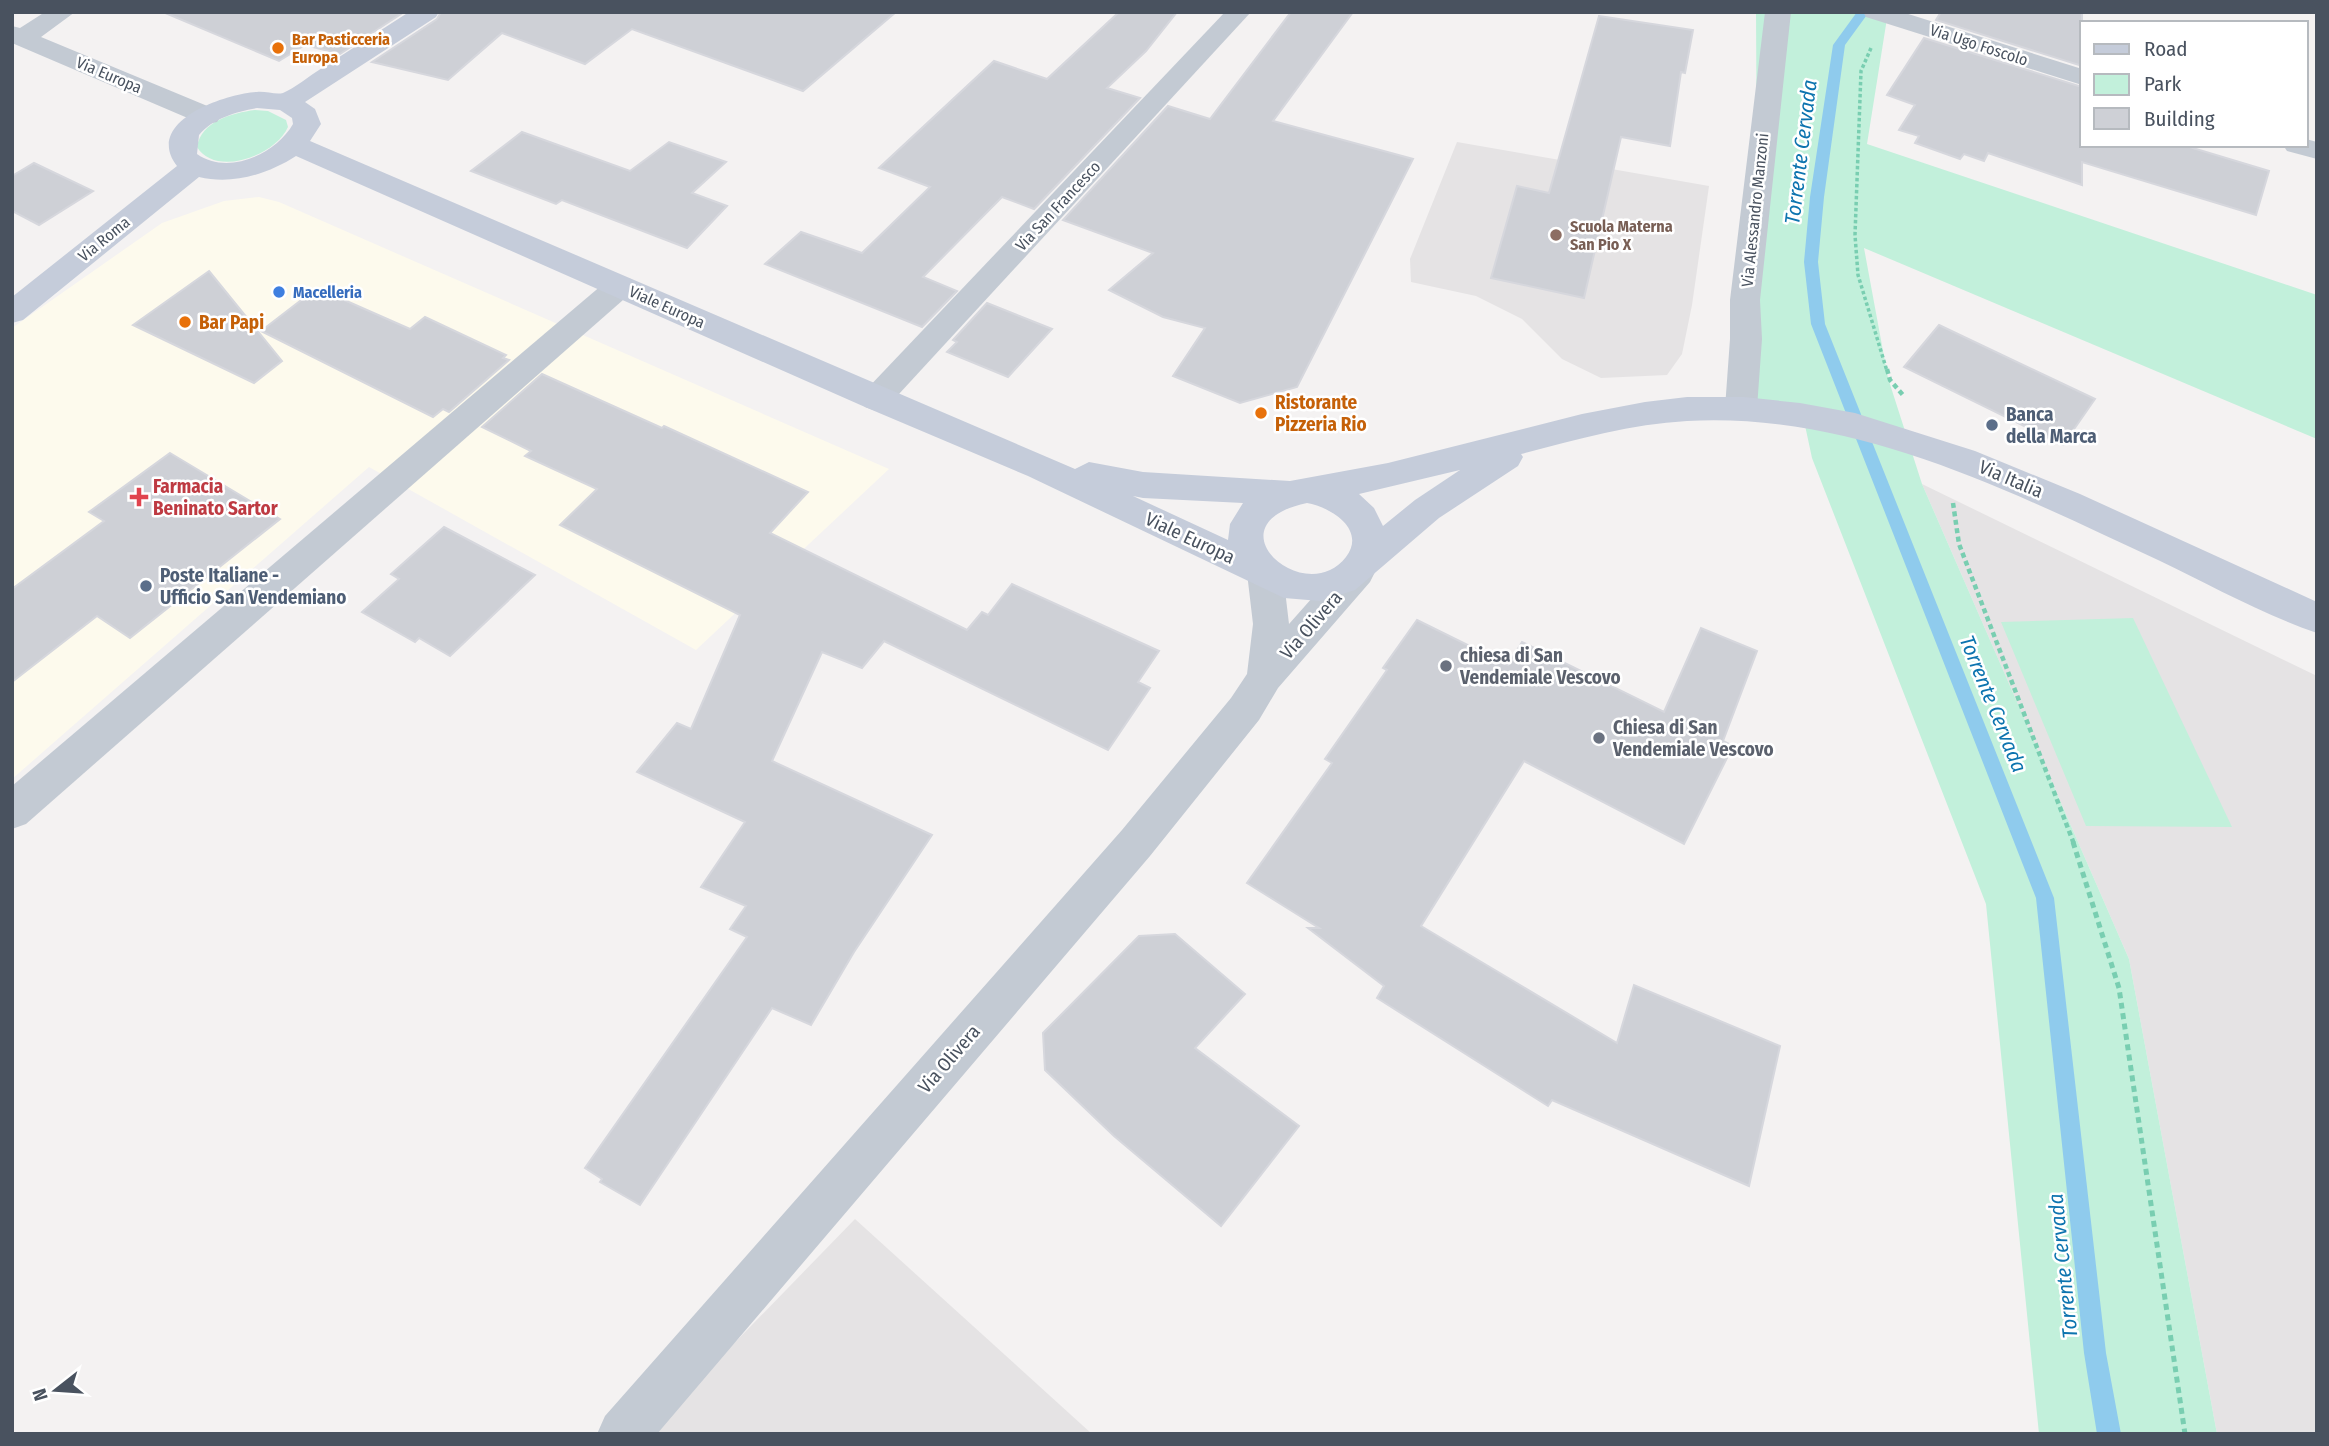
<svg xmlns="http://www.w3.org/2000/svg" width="2329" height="1446" font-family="'Fira Sans Condensed',sans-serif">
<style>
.commercial{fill:#fdfaed}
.education{fill:#e5e3e4}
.green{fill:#c2f0db}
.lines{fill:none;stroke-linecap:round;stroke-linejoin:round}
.stream{fill:#8fcbed;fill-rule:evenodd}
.building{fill:#ced0d6;stroke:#d6d7dd;stroke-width:2}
.path-far2{stroke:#79ceb1;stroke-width:3.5;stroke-dasharray:3.5 2.5;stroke-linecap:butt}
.path-far1{stroke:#79ceb1;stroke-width:4.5;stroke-dasharray:5 3.5;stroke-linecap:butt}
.path{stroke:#79ceb1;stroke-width:5;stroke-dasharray:6 4.5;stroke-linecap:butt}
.street{fill:#c3cad3;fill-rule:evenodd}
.secondary{fill:#c5ccda;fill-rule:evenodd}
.food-dot{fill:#e8710a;stroke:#fff;stroke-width:2.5}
.education-dot{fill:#8d6e63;stroke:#fff;stroke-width:2.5}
.shop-dot{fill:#3f7fe0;stroke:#fff;stroke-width:2.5}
.service-dot{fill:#5c6f8a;stroke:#fff;stroke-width:2.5}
.health-dot{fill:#e0444e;stroke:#fff;stroke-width:2.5}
.worship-dot{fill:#6b7280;stroke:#fff;stroke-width:2.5}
.labels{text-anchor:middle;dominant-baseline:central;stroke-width:5;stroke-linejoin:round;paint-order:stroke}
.far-food-label{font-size:16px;font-weight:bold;fill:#c56008;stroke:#fff;text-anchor:start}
.far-street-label{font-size:16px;fill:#49525f;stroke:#fff}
.far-education-label{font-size:16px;font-weight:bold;fill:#785e54;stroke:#fff;text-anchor:start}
.far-shop-label{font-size:16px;font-weight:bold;fill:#366cbe;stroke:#fff;text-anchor:start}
.food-label{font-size:19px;font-weight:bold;fill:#c56008;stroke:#fff;text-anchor:start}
.service-label{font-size:19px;font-weight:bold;fill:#4e5e75;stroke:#fff;text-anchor:start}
.street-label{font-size:19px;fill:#49525f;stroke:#fff}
.health-label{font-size:19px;font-weight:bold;fill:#be3a42;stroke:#fff;text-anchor:start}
.worship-label{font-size:19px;font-weight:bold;fill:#5b616d;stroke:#fff;text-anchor:start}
.water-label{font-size:21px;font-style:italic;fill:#0d74af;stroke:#fff}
</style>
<rect width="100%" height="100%" fill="#f4f2f2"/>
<path class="commercial" d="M 259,197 L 279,202 L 889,469 L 696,650 L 369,467 L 12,779 L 12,328 L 162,223 L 224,201 Z"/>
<g class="education">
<path d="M 1457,142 L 1709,186 L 1692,305 L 1682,354 L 1667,375 L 1601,378 L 1562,359 L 1522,319 L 1476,296 L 1411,282 L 1410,259 Z"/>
<path d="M 1922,484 L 2317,676 L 2317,1434 L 2217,1434 L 2129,959 Z"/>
<path d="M 855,1219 L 1092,1434 L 646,1434 Z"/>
</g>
<g class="green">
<path d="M 1756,12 L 1888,12 L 1867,144 L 2317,295 L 2317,439 L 1864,248 L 1888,378 L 1922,484 L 2129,959 L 2217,1434 L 2039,1434 L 1986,904 L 1812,458 L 1803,416 L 1741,408 L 1757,195 Z"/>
<path d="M 255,110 L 268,111 L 286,120 L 288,127 C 276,155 216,178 197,147 C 201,121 232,113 255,110 Z"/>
<path d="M 2133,618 L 2232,827 L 2086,826 L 2001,622 Z"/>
</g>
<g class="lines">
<path class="stream" d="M 1857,12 L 1869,12 L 1845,45 L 1824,197 L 1818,262 L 1825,324 L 2054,898 L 2106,1353 L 2121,1434 L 2097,1434 L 2084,1353 L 2036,898 L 1811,324 L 1804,262 L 1810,197 L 1833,45 Z"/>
</g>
<g class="building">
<path d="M 163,12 L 404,12 L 340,54 L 305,45 L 279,61 Z"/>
<path d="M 441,12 L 896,12 L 803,91 L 632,29 L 585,64 L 502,33 L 448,80 L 372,62 L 437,19 Z"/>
<path d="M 1119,12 L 1177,12 L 1146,51 L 1107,88 L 1140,98 L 1034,209 L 1002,197 L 923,277 L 957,291 L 922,327 L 765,264 L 801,232 L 862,253 L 930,187 L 879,168 L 994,61 L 1047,79 Z"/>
<path d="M 1291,12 L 1353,12 L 1273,121 L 1413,159 L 1297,387 L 1240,403 L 1173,376 L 1205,328 L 1163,317 L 1109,290 L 1153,253 L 1063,220 L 1168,106 L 1210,119 Z"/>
<path d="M 1941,12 L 2082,12 L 2082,66 L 1936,20 Z"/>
<path d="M 1599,16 L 1693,30 L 1685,73 L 1681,72 L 1670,146 L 1621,137 L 1584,298 L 1491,278 L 1517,186 L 1549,193 Z"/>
<path d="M 1924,38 L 2082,87 L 2082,145 L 2183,145 L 2269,171 L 2256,215 L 2082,162 L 2082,185 L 1988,153 L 1984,161 L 1964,154 L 1960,159 L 1915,143 L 1919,136 L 1899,130 L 1915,105 L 1887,95 Z"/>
<path d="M 522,132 L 630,171 L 669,142 L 726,162 L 692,193 L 727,206 L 687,248 L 562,200 L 556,204 L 471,171 Z"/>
<path d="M 34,163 L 93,191 L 39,225 L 12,211 L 12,176 Z"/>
<path d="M 209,271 L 282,361 L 254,383 L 133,325 Z"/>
<path d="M 317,288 L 410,329 L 425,317 L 506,355 L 503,358 L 509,360 L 449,412 L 443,409 L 433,417 L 261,331 Z"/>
<path d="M 987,303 L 1052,329 L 1008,377 L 947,352 L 957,342 L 953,340 Z"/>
<path d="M 1939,325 L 2095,399 L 2063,445 L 1904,367 Z"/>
<path d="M 542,374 L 662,428 L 664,426 L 808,492 L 770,533 L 967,630 L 982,612 L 988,615 L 1012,584 L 1159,651 L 1138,682 L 1150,688 L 1108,750 L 884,641 L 862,668 L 822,652 L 772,761 L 932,835 L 854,952 L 811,1025 L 772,1008 L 640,1205 L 600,1182 L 602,1179 L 585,1168 L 747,937 L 730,929 L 746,906 L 701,887 L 745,822 L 637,772 L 677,723 L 691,729 L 740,615 L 560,525 L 597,489 L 525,456 L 531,451 L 482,427 Z"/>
<path d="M 170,453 L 280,519 L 130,638 L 97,616 L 12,682 L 12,589 L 104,521 L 89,512 Z"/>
<path d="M 444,527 L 535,575 L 450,656 L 419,638 L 415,642 L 362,612 L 399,579 L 391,574 Z"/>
<path d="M 1417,620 L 1508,665 L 1522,642 L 1664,712 L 1701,628 L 1757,651 L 1723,741 L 1733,746 L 1684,844 L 1524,761 L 1421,926 L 1617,1043 L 1634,985 L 1780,1046 L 1749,1186 L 1552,1100 L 1548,1106 L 1377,998 L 1384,986 L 1308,928 L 1319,928 L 1247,883 L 1332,763 L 1325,759 L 1387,670 L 1383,668 Z"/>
<path d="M 1175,934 L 1245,994 L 1195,1048 L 1299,1126 L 1221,1226 L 1114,1136 L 1045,1070 L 1043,1033 L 1139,936 Z"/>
</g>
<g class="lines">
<path class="path-far2" d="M 1871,48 L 1861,71 L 1855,235 L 1858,275 L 1887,371"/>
<g class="path-far1">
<path d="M 1887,369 L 1890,380 L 1903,395"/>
<path d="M 1953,503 L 1959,544 L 2074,844"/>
</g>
<path class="path" d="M 2073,842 L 2119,988 L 2185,1434"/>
<g class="street">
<path d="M 45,12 L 75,12 L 41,37 L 217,110 L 221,116 L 217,122 L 207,124 L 197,122 L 12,43 L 12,26 L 20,28 Z"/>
<path d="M 1225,12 L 1251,12 L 887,407 L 876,411 L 865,407 L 860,399 L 865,391 Z"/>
<path d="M 1765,12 L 1791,12 L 1760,300 L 1762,339 L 1757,408 L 1753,416 L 1741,420 L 1729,416 L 1725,408 L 1730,339 L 1730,300 Z"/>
<path d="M 1863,12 L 1902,12 L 2082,69 L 2082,85 L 1866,17 Z"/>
<path d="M 2306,139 L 2317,142 L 2317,159 L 2287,151 L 2283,145 L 2306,145 Z"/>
<path d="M 620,276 L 631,279 L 635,286 L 631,293 L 26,824 L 12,829 L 12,786 L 609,279 Z"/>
<path d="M 1357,558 L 1370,562 L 1375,572 L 1370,582 L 1278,688 L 1259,720 L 1150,856 L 657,1434 L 597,1434 L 605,1416 L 1122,830 L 1231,698 L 1247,674 L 1253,624 L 1247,573 L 1252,563 L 1265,559 L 1278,563 L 1283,573 L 1289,624 L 1344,562 Z"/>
</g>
<path class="secondary" d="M 409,12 L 439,12 L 436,17 L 305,102 L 315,109 L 321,124 L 310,141 L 1075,469 L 1089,462 L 1143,472 L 1290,481 L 1388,463 L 1582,414 L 1645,402 L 1687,397 L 1744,397 L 1800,403 L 1855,413 L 1975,451 L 2080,494 L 2317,602 L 2317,633 C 2262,614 2210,585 2158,560 C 2009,491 1856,412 1687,421 C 1631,424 1575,440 1521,454 L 1523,457 L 1518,466 L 1439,518 L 1355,590 L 1320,601 L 1284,598 L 1028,476 L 865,407 L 296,156 C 268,174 233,185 199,177 L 23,320 L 12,323 L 12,297 L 177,166 C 143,122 224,94 257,92 C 265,91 276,95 283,93 C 295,88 308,77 319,70 C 349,51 379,31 409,12 ZM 257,108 L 280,110 L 292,118 L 293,124 C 276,154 228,176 197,154 L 199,135 C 213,118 236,112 257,108 ZM 1460,470 L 1415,500 L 1383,526 L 1374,508 L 1359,494 ZM 1133,496 L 1143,498 L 1243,503 L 1230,524 L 1228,540 ZM 1307,503 C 1330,507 1367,529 1346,557 C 1305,610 1207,524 1307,503 Z"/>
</g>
<g class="food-dot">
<circle cx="278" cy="48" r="7"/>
<circle cx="185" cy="322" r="7"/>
<circle cx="1261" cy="413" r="7"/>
</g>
<circle class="education-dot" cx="1556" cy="235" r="7"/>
<circle class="shop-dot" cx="279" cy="292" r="7"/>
<g class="service-dot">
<circle cx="1992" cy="425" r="7"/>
<circle cx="146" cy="586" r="7"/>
</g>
<path class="health-dot" d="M135.5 486.5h7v7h7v7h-7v7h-7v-7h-7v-7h7z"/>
<g class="worship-dot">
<circle cx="1446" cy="666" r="7"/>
<circle cx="1599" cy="738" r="7"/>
</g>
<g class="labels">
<g class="far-food-label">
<text x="292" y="39">Bar Pasticceria<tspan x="292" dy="18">Europa</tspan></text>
</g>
<g class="far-street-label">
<text transform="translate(1979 45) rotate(18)">Via Ugo Foscolo</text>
<text transform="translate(109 75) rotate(23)">Via Europa</text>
<text transform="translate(1058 206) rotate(-47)">Via San Francesco</text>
<text transform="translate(1755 210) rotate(-84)">Via Alessandro Manzoni</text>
<text transform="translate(104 239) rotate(-39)">Via Roma</text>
<text transform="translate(667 307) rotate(24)">Viale Europa</text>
</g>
<g class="far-education-label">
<text x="1570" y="226">Scuola Materna<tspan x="1570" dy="18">San Pio X</tspan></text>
</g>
<g class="far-shop-label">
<text x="293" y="292">Macelleria</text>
</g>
<g class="food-label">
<text x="199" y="322">Bar Papi</text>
<text x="1275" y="402">Ristorante<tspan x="1275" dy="22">Pizzeria Rio</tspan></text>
</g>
<g class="service-label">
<text x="2006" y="414">Banca<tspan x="2006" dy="22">della Marca</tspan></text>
<text x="160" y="575">Poste Italiane -<tspan x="160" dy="22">Ufficio San Vendemiano</tspan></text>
</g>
<g class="street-label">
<text transform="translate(2011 479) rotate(23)">Via Italia</text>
<text transform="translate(1190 538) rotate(25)">Viale Europa</text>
<text transform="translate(1311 625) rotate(-49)">Via Olivera</text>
<text transform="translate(949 1059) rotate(-49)">Via Olivera</text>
</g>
<g class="health-label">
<text x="153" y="486">Farmacia<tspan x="153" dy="22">Beninato Sartor</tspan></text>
</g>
<g class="worship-label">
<text x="1460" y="655">chiesa di San<tspan x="1460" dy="22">Vendemiale Vescovo</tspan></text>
<text x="1613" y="727">Chiesa di San<tspan x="1613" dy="22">Vendemiale Vescovo</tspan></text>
</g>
<g class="water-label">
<text transform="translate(1801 152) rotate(-83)">Torrente Cervada</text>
<text transform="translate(1993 704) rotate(68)">Torrente Cervada</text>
<text transform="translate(2063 1266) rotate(-96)">Torrente Cervada</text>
</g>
</g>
<rect width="2329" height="1446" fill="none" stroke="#49525f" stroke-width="28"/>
<rect x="2080" y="21" width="228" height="126" fill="#ffffff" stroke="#b6babf" stroke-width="2"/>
<rect x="2094" y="44" width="35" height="10" fill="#c5ccda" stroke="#b6babf" stroke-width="2"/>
<text x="2144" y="56" font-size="21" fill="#49525f">Road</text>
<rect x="2094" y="74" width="35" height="21" fill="#c2f0db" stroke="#b6babf" stroke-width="2"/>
<text x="2144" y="91" font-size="21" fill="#49525f">Park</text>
<rect x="2094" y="108" width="35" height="21" fill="#ced0d6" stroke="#b6babf" stroke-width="2"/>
<text x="2144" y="126" font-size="21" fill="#49525f">Building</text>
<g transform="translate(56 1390) rotate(253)" stroke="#ffffff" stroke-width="5" paint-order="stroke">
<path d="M0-5L12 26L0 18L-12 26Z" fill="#49525f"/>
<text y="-10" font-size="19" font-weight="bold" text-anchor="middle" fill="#49525f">N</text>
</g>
</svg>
